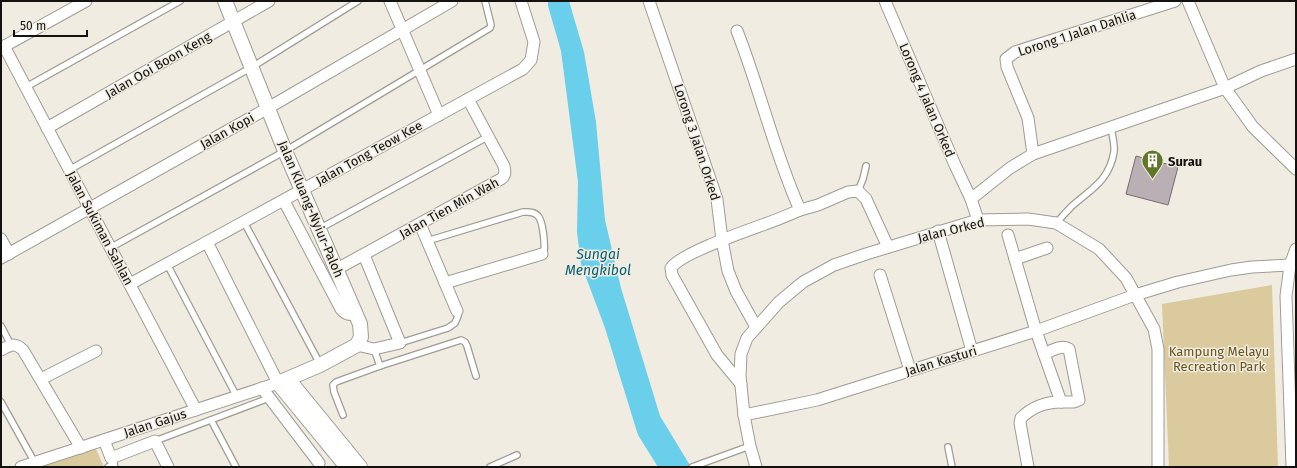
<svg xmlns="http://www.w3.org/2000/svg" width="1297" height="468" font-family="'Fira Sans',sans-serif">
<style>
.green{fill:#daca9d}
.water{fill:#69cfeb}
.building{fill:#b9afb4;stroke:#766d72}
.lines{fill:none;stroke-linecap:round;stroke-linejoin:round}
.service-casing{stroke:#9f9c93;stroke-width:8}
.minor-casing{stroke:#9f9c93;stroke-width:13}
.tertiary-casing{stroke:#9f9c93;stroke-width:16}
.service{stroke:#fff;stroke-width:5.5}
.minor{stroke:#fff;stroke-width:11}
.tertiary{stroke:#fff;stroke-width:14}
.labels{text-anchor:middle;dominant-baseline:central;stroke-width:3;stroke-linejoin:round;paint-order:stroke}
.street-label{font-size:13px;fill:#13120f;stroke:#f0ece2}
.poi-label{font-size:13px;font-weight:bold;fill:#13120f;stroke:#f0ece2;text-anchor:start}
.park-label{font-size:13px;fill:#68551a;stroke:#f0ece2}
.water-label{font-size:14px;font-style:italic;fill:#066073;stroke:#f0ece2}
</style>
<rect width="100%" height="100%" fill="#f0ece2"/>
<g class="green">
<path d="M 1272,285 L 1278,467 L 1169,467 L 1162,304 Z"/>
<path d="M 95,447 L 104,467 L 34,467 Z"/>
</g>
<path class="water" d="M 548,1 L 569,1 L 584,52 L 596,122 L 605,220 L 621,288 L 660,416 L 691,467 L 658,467 L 638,435 L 605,328 L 581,264 L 577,232 L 578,182 L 561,51 L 548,6 Z"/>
<path class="building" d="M 1136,156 L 1178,167 L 1168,205 L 1126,194 Z"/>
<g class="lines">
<defs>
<g id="service">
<path d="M 26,87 L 180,1"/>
<path d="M 69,170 L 252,67 L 358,1"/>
<path d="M 858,191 L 863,179 L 866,166"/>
<path d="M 244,222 L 320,364"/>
<path d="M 1056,223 C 1061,218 1066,212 1071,207 C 1091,189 1109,181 1114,152 C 1115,144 1112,135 1111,127"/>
<path d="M 319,229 L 489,136"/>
<path d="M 427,241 L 523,212 C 528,212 534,211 538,216 C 543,221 545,244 544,252 L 542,254"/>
<path d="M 110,248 L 285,151 L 490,28 L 491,25 L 485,1"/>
<path d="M 167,264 L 237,397"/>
<path d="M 1,326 L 11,345"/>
<path d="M 400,343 L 448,328 L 455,323 L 458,316 L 457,311"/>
<path d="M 374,349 L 380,366 L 461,340 L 465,342 L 467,346 L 476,376"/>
<path d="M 1,402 L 35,463"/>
<path d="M 343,415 L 334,392 L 333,385 L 336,382 L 380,366"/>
<path d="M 211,420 L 236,467"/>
<path d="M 155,441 L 269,398"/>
<path d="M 948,447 L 952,467"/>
<path d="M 111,458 L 115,467"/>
<path d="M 108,467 L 114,463"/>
<path d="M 490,467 L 517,455"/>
<path d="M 692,467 L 750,446"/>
</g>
<g id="minor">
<path d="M 390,1 L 439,115"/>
<path d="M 649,1 L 717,199 L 722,240 L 728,271 L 736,291 L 756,327"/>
<path d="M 885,1 L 955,165 L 971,199 L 978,220"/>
<path d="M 1188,1 L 1225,88 L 1253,127 L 1296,169"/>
<path d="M 737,31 C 760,89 774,152 800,210 L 818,205 L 848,192 L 858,191 L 866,199 L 888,247"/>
<path d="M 4,46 L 196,410"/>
<path d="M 1,48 L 86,1"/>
<path d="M 47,128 L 269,1"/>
<path d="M 1033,154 L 1028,118 L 1007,67 L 1006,59 L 1015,52 L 1175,1"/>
<path d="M 971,199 L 1010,168 L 1033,154 L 1225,88 L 1261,71 L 1296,59"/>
<path d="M 284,201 L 341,309 C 346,315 350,315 357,314"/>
<path d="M 420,224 L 457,311"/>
<path d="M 938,231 L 972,351"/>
<path d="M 1008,235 L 1036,331 L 1061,402 C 1046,402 1032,407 1021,418 L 1020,423 L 1028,467"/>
<path d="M 1,239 L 9,254"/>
<path d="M 1,258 L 268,108 L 452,1"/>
<path d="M 1015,259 L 1047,248"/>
<path d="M 337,269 L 501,179 C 506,175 505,172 504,166 L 468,99"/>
<path d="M 880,275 L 910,370"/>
<path d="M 445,283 L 542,254"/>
<path d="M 130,284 L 523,69 L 531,60 L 534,42 L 521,1"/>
<path d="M 357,345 L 374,349 L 400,343 L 364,255"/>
<path d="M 1,350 C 11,345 14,342 23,350 L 81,448"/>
<path d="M 1044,354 C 1051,351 1062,344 1069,349 L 1079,400 L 1074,402 L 1061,402"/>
<path d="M 41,379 L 96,351"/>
<path d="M 741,384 L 717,355 L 672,275 L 671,268 C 681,253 746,231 765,224 C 777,220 788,215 800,210"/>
<path d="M 262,388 L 319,463"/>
<path d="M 744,415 L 817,400 L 1036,331 L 1135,295 L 1178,282 L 1231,270 L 1252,267 L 1290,265"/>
<path d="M 104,440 L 111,458 L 155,441 L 168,467"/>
<path d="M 21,467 L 278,383 L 207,242"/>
<path d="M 756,467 L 750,446 L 744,415 L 740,376 L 741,354 L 747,338 L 779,302 L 803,282 L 834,265 L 866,254 L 978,220 L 1028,219 L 1056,223 L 1099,249 L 1126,278 L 1154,329 L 1158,349 L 1158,467"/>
<path d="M 1292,467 L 1286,296 L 1290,265 L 1296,249"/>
</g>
<g id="tertiary">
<path d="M 225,1 L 285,151 L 360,324 L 361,337 L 357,345 L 320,365 L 278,383 L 347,467"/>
<path d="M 288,379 L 360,467"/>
</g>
</defs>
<use href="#service" class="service-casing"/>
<use href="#minor" class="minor-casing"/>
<use href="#tertiary" class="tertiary-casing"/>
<use href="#service" class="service"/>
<use href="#minor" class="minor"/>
<use href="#tertiary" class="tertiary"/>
</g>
<defs>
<symbol id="building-pin" viewBox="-11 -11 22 30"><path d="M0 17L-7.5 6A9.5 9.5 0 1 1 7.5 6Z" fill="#5f7729" stroke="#f0ece2"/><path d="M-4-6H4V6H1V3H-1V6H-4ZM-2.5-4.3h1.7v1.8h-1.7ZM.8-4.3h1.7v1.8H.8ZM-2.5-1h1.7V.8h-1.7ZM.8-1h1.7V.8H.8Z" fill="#fff"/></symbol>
</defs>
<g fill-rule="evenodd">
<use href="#building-pin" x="1140" y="148" width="25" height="34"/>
</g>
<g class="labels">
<g class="street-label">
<text transform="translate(1077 33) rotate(-18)">Lorong 1 Jalan Dahlia</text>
<text transform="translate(158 65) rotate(-30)">Jalan Ooi Boon Keng</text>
<text transform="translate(927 100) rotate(67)">Lorong 4 Jalan Orked</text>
<text transform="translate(227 131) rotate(-29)">Jalan Kopi</text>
<text transform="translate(697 142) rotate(72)">Lorong 3 Jalan Orked</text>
<text transform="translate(369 153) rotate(-29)">Jalan Tong Teow Kee</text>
<text transform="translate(449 208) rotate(-29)">Jalan Tien Min Wah</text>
<text transform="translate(311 209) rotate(67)">Jalan Kluang-Nyiur-Paloh</text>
<text transform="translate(100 228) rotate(62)">Jalan Sukiman Sahlan</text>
<text transform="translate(951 230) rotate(-14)">Jalan Orked</text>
<text transform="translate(941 361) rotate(-17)">Jalan Kasturi</text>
<text transform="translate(155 423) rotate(-18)">Jalan Gajus</text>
</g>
<g class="poi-label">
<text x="1168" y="161">Surau</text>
</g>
<g class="park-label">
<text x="1219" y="351">Kampung Melayu<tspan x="1219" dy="15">Recreation Park</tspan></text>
</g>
<g class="water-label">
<text x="598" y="254">Sungai<tspan x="598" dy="16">Mengkibol</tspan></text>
</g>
</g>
<rect width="1297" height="468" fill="none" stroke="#13120f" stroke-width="4"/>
<path d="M14 30v6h73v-6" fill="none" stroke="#13120f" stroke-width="2"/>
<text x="20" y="30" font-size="12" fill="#13120f" stroke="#f0ece2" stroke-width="3" paint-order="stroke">50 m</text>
</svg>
